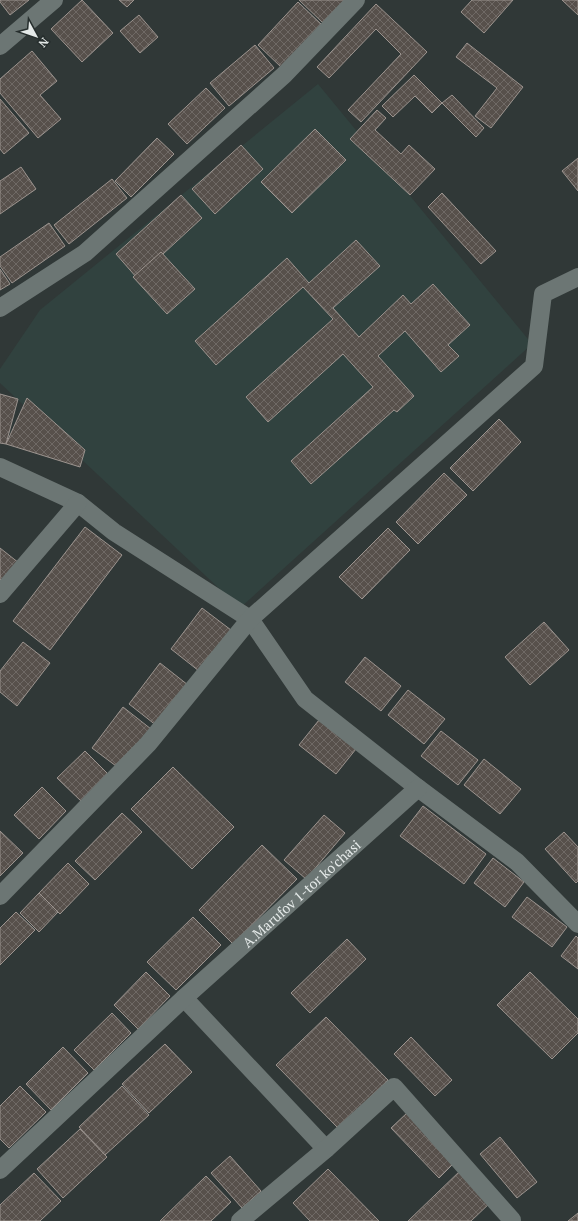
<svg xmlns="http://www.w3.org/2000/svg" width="578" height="1221" font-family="'PT Serif',serif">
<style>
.built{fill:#31423f}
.building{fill:url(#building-cross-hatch);stroke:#9c948f}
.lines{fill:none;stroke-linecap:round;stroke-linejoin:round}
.minor{stroke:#6c7674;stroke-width:18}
.labels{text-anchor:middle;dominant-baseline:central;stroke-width:3;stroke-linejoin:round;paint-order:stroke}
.street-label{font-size:14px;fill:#e4e9e8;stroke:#262e2d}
</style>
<defs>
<pattern id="building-cross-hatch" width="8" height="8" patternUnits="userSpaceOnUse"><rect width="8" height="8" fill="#57504b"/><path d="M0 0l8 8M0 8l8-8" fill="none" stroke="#6f6965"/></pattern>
</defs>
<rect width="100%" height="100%" fill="#303837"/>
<path class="built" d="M 318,84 L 532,344 L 240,608 L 0,383 L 0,369 L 40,310 Z"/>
<g class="building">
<path d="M 0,0 L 29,0 L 10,15 L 0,2 Z"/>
<path d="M 82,0 L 113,33 L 82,62 L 51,29 Z"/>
<path d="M 119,0 L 134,0 L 127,7 Z"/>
<path d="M 299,0 L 345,0 L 323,23 Z"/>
<path d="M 472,0 L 513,0 L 484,33 L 461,12 Z"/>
<path d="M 562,0 L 578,0 L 578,15 Z"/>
<path d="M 298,2 L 322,25 L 282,68 L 258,45 Z"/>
<path d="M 376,4 L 427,52 L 361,122 L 348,110 L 401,54 L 376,29 L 329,78 L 317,67 Z"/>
<path d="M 139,15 L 158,37 L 140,53 L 120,31 Z"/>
<path d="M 467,43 L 523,87 L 491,128 L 475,116 L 497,88 L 456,57 Z"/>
<path d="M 255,45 L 274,68 L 229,106 L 210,83 Z"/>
<path d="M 32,51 L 57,81 L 40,95 L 61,119 L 38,138 L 0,93 L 0,79 Z"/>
<path d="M 414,75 L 442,103 L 432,113 L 415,96 L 393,117 L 382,106 Z"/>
<path d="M 206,88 L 225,108 L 187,144 L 168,124 Z"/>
<path d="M 452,95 L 484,128 L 476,137 L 442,103 Z"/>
<path d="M 0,99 L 29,133 L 4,154 L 0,149 Z"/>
<path d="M 377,110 L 386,118 L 375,130 L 401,154 L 409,145 L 435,169 L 410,195 L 350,139 Z"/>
<path d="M 315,129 L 346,160 L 292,213 L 261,182 Z"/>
<path d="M 157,138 L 174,154 L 131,197 L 115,181 Z"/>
<path d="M 241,145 L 263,169 L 215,214 L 192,189 Z"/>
<path d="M 578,158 L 578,191 L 562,171 Z"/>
<path d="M 21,167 L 36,189 L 0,214 L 0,181 Z"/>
<path d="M 112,179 L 127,198 L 69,244 L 54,225 Z"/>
<path d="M 442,193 L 496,251 L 481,264 L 428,207 Z"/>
<path d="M 181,195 L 202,218 L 137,278 L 116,254 Z"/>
<path d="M 49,223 L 65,246 L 12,283 L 0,266 L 0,257 Z"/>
<path d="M 356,240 L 380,266 L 333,308 L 359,337 L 403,295 L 411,304 L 433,284 L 470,325 L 448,345 L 459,356 L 441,372 L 405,331 L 378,356 L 414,396 L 397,412 L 394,410 L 311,484 L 291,461 L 373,387 L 343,354 L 268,422 L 246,397 L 333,319 L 303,287 L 216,365 L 195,341 L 287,258 L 309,283 Z"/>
<path d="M 161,252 L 195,289 L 167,314 L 133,277 Z"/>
<path d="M 0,269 L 10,284 L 0,290 Z"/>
<path d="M 0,394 L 18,399 L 6,444 L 0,443 Z"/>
<path d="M 27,398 L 85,450 L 80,467 L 6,444 Z"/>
<path d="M 499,419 L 521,442 L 473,491 L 450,468 Z"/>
<path d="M 444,473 L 467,495 L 418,544 L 396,522 Z"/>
<path d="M 85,527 L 122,555 L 50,650 L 13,621 Z"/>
<path d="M 388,528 L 410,550 L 362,599 L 339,577 Z"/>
<path d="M 0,548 L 19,563 L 3,582 L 0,579 Z"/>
<path d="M 202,608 L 231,630 L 199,671 L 171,649 Z"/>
<path d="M 544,622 L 569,650 L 530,685 L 505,657 Z"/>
<path d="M 23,642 L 50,663 L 17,706 L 0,692 L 0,671 Z"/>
<path d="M 365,657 L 401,686 L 381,711 L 345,682 Z"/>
<path d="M 160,663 L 188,685 L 157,726 L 129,704 Z"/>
<path d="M 408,690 L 445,719 L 424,744 L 388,715 Z"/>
<path d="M 123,707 L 151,729 L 120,769 L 92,748 Z"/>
<path d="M 319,720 L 356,749 L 336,774 L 299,745 Z"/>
<path d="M 441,731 L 478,760 L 458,785 L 421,756 Z"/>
<path d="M 85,751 L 109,775 L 82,802 L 57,778 Z"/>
<path d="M 484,759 L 521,789 L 500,814 L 464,785 Z"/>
<path d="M 173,767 L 234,827 L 192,869 L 131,809 Z"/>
<path d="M 42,787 L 66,811 L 39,839 L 14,815 Z"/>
<path d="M 423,806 L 486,854 L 464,884 L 400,836 Z"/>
<path d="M 122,813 L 142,832 L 95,880 L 75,861 Z"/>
<path d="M 324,815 L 345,833 L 306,879 L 284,860 Z"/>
<path d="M 0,831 L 23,853 L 0,876 Z"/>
<path d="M 564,832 L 578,847 L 578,881 L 576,883 L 545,849 Z"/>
<path d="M 262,845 L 297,879 L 233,944 L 199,910 Z"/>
<path d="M 493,858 L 524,882 L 505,907 L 474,883 Z"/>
<path d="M 68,863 L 89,884 L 60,914 L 39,893 Z"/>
<path d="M 39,893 L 58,912 L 39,932 L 20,913 Z"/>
<path d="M 527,897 L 567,927 L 552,947 L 512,917 Z"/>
<path d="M 16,912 L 35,930 L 0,965 L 0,928 Z"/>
<path d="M 193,917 L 221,945 L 176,990 L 147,962 Z"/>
<path d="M 576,936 L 578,938 L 578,969 L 561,956 Z"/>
<path d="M 347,939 L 366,959 L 310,1013 L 291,993 Z"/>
<path d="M 146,972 L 170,996 L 138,1029 L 114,1005 Z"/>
<path d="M 530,972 L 578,1019 L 578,1033 L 552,1059 L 497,1005 Z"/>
<path d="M 112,1013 L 131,1033 L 94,1070 L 74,1050 Z"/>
<path d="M 326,1017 L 388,1080 L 338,1128 L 276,1065 Z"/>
<path d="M 411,1037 L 452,1080 L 435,1096 L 394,1054 Z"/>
<path d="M 165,1044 L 192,1072 L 149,1113 L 122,1084 Z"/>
<path d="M 63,1047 L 88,1073 L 51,1110 L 26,1084 Z"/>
<path d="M 20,1086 L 46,1112 L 9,1148 L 0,1139 L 0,1106 Z"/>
<path d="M 122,1086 L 149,1115 L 105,1155 L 79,1127 Z"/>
<path d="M 408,1112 L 456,1161 L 439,1178 L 391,1128 Z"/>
<path d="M 80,1129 L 107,1157 L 63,1198 L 37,1169 Z"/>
<path d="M 500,1137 L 537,1182 L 517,1198 L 480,1154 Z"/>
<path d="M 230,1156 L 261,1191 L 242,1208 L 211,1173 Z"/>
<path d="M 328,1169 L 379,1221 L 310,1221 L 293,1203 Z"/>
<path d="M 462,1169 L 492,1201 L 471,1221 L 408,1221 Z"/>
<path d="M 34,1173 L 61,1201 L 40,1221 L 0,1221 L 0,1205 Z"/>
<path d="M 206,1176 L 231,1202 L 211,1221 L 160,1221 Z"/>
<path d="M 578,1213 L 578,1221 L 568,1221 Z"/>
</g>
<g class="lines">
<g class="minor">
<path d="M 0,46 L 54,0"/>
<path d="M 0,308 L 85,253 L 284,75 L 356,0"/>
<path d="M 0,467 L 78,503 L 114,532 L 250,619 L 305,699 L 418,788 L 517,862 L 578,924"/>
<path d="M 0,594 L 78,503"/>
<path d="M 0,896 L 148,744 L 250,619 L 534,366 L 543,294 L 578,277"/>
<path d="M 184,998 L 326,1149"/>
<path id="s1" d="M 0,1170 L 184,998 L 418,788"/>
<path d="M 240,1221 L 326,1149 L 394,1087 L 512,1220"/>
</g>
</g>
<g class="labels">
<g class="street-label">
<text stroke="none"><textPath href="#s1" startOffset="409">A.Marufov 1-tor ko'chasi</textPath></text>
</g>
</g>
<g transform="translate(36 36) rotate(130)" stroke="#262e2d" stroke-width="3" paint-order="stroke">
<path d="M0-3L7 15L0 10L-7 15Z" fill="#e4e9e8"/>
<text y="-6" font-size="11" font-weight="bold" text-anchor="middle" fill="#e4e9e8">N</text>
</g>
</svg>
